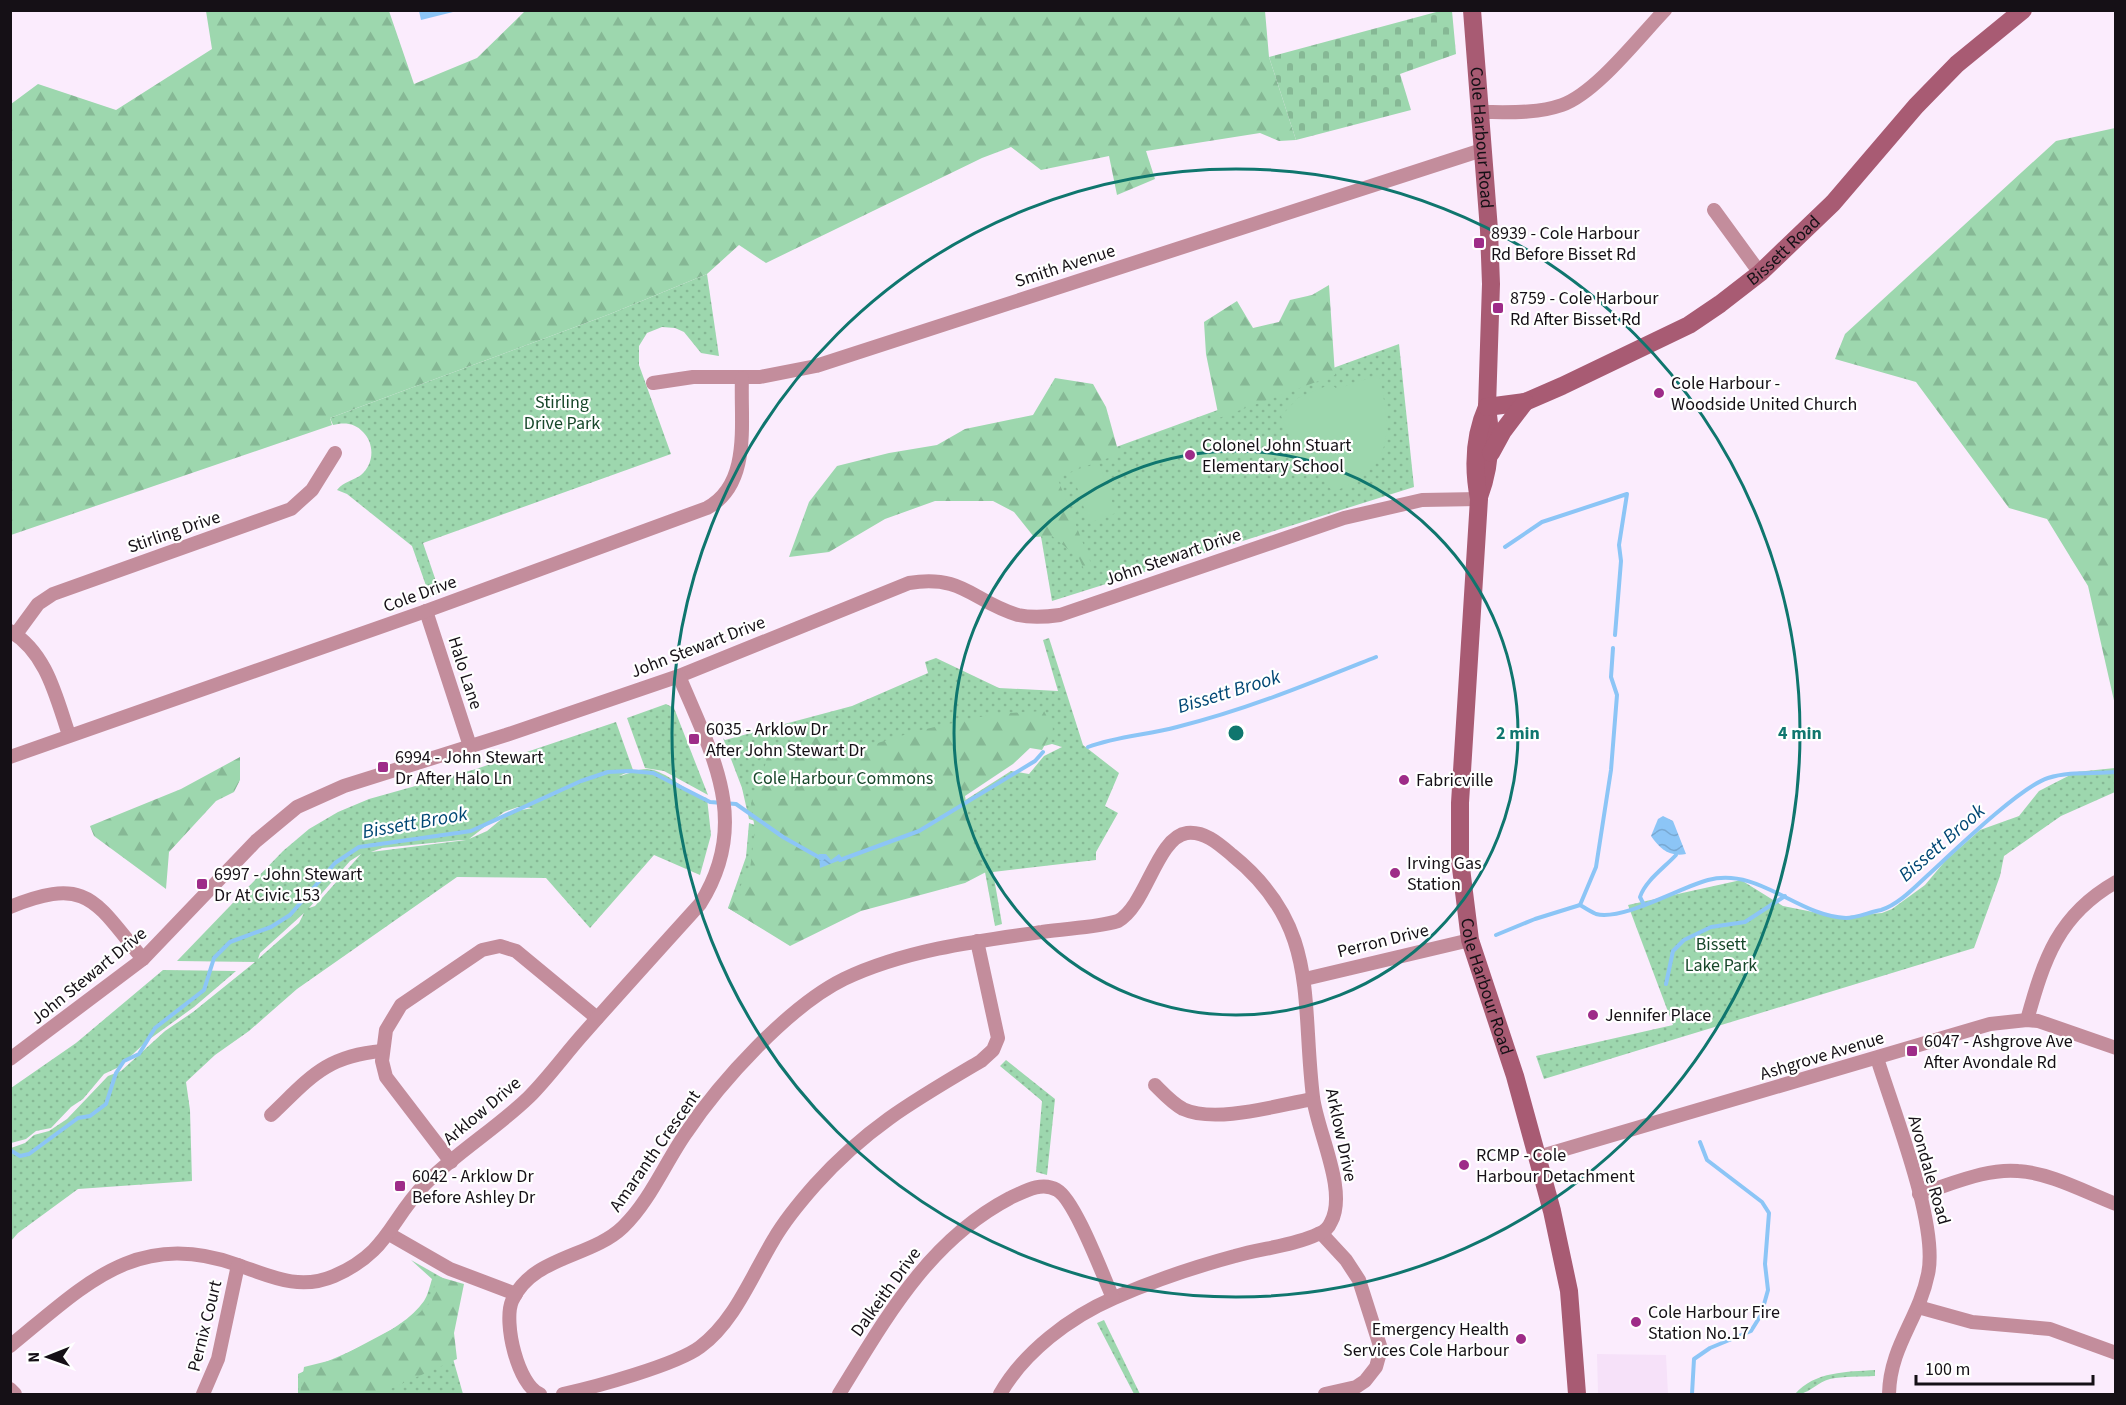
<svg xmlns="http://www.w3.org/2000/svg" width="2126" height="1405" font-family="'Source Sans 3',sans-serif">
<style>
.built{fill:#f6e1f9}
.grass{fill:url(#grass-dots);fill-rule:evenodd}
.forest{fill:url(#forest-firs)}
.cemetery{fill:url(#cemetery-stones)}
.garden{fill:#9dd7ae}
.water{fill:url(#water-waves)}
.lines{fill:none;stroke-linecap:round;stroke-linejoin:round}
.stream{stroke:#8cc5f6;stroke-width:4}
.street{stroke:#c38d9c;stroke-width:14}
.secondary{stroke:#a85b73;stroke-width:18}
.ring{fill:none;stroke:#0f766e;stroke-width:3}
.poi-dot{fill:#9e2c88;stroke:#fff;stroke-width:2}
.labels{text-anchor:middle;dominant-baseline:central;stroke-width:4.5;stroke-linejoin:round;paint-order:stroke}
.street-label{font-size:18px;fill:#151016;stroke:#fff}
.poi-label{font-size:18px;fill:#151016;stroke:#fff;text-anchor:start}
.park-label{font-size:18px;fill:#17472a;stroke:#fff}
.water-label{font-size:20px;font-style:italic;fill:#004774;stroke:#fff}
.centre{fill:#0f766e;stroke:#fff;stroke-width:3}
.ring-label{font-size:18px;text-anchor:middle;font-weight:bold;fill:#0f766e;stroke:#fff;stroke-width:4.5;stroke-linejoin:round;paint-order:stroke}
</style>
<defs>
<pattern id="grass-dots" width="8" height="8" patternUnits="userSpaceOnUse" patternTransform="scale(1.5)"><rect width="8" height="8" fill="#9dd7ae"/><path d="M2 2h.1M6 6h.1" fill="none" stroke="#86b895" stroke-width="1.8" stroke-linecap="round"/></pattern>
<pattern id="forest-firs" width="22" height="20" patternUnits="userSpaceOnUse" patternTransform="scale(1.5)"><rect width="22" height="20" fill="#9dd7ae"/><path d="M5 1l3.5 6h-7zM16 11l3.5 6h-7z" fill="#86b895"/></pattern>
<pattern id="cemetery-stones" width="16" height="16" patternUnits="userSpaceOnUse" patternTransform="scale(1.5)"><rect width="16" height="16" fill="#9dd7ae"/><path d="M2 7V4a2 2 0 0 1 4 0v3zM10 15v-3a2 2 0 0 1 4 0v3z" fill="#86b895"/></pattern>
<pattern id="water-waves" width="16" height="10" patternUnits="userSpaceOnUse" patternTransform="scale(1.5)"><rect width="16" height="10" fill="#8cc5f6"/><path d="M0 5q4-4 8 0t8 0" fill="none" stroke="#78a8d2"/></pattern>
</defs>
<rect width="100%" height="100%" fill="#fbecfd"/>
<path class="built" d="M 1597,1354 L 1666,1355 L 1668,1394 L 1598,1394 Z"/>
<g class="grass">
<path d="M 707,274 L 719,356 L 701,353 L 684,332 L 675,328 L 662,327 L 647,333 L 639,346 L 639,365 L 671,454 L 423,543 L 440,593 L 430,597 L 412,546 L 347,494 L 337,490 C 344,481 353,481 361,475 C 374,464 375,444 363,432 C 355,423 344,422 333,425 L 330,418 L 610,314 Z"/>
<path d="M 1399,344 L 1414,487 L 1052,601 L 1031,478 Z"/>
<path d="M 1049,638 L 1083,745 L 1119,773 L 1105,806 L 1118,813 L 1096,852 L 1096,860 L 993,872 L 1002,924 L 995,926 L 985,872 L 920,886 L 784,941 L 728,908 L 746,857 L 749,823 L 755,825 L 956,806 L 1011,771 L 1029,774 L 1044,756 L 1062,747 L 1052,744 L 1040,747 L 1036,745 L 755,821 L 749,819 L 742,788 L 723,738 L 725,740 L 852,706 L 928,673 L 925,662 L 936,658 L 999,688 L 1058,691 L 1043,640 Z"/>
<path d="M 666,704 L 674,708 L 708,795 L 664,771 L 645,768 L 627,718 Z"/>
<path d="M 616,722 L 633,770 L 619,776 C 629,774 637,769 647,769 C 667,770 686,794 707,798 L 711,835 L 700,875 L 654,855 L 590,928 L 546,878 L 457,877 L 297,989 L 249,1031 L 215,1055 L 186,1082 L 190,1110 L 192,1181 L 78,1189 L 18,1233 L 11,1241 L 11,1148 L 25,1143 L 34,1135 L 49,1131 L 67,1119 L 108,1076 L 121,1071 L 165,1031 L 193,1012 L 255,962 L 177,961 L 283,851 L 309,829 L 338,812 L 369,799 L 476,769 ZM 518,807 L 533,808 L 510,812 L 487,831 L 469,839 L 504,812 ZM 461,840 L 466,840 L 371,852 L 382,848 ZM 361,854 L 315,906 L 309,908 L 350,861 ZM 304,913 L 299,923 L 258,959 L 260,953 Z"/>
<path d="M 2115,768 L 2115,792 L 2061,816 L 2004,856 L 2000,876 L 1974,948 L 1544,1079 L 1536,1056 L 1673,1025 L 1628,905 L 1741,880 L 1783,906 L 1838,917 L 1882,913 L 1892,909 L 1925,885 L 1946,860 L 1980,830 L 2019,816 L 2039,791 L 2076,772 Z"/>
<path d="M 163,970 L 236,971 L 194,1007 L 147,1041 L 119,1067 L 104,1074 L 83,1099 L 71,1107 L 51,1128 L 36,1131 L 26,1139 L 11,1143 L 11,1088 L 76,1043 Z"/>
<path d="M 1006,1060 L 1055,1099 L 1047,1175 L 1036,1172 L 1042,1101 L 1000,1066 Z"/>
<path d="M 411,1260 L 455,1285 L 450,1348 L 463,1394 L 298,1394 L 298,1374 C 335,1357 400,1335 424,1301 C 428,1295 430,1285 432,1279 Z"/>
<path d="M 1104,1320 L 1140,1394 L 1134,1394 L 1097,1323 Z"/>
<path d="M 1875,1370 L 1875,1376 C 1860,1377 1844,1376 1830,1379 C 1817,1382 1809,1395 1795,1394 C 1815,1371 1847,1372 1875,1370 Z"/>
</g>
<g class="forest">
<path d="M 206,11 L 389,11 L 414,84 L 477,58 L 525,11 L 1265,11 L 1269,57 L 1296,140 L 1279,141 L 1260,133 L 1146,151 L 1155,179 L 1117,195 L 1109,156 L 1041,170 L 1011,147 L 982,158 L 766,263 L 739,245 L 707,274 L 610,314 L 330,418 L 332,425 L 11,535 L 11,104 L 38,84 L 116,110 L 212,49 Z"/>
<path d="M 2115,128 L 2116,128 L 2115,705 L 2088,586 L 2047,519 L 2009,508 L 1916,382 L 1835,359 L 1845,334 L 2056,141 Z"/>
<path d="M 1329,285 L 1335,375 L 1219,418 L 1206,354 L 1204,322 L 1237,301 L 1253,328 L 1279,322 L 1290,300 L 1312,295 Z"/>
<path d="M 1055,378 L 1093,384 L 1106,407 L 1119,454 L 1057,477 L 1092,566 L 1086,574 L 1079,558 L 1052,536 L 1034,537 L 1014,512 L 993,501 L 935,501 L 885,519 L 829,552 L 789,557 L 809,502 L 837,466 L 889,453 L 937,445 L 965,429 L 1033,415 Z"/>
<path d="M 1044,711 L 1053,729 L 1042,750 L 1030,748 L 1013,764 L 965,796 L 973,848 L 986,872 L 965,883 L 861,911 L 790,946 L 728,908 L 750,869 L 755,831 L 751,803 L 761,786 L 767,756 L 815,736 L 858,749 L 917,731 L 994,714 Z"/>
<path d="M 240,757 L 240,780 L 234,792 L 216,801 L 169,852 L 166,889 L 94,836 L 90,826 L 181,789 Z"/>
<path d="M 436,1276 L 464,1284 L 454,1333 L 457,1359 L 379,1394 L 300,1394 L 304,1367 L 336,1359 L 415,1317 L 432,1301 Z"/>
</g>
<path class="cemetery" d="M 1440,11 L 1452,11 L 1456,54 L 1400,74 L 1411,110 L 1296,140 L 1269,57 Z"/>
<g class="garden">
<path d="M 1379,375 C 1392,434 1395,467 1333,492 L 1293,444 L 1281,416 L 1298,398 L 1331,384 L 1337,389 Z"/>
<path d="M 1099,463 L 1116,513 L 1089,523 L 1072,472 Z"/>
</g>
<g class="water">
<path d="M 419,11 L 419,10 L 457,11 L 421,20 Z"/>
<path d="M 1663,816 L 1673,821 L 1686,854 C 1669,857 1660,849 1651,836 L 1658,819 Z"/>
<path d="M 819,854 L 826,854 L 831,860 L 839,854 L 843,859 L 820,868 Z"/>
</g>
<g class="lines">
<g class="stream">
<path d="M 1505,547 L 1542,522 L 1627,494 L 1619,545 L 1621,561 L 1615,635"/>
<path d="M 1613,648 L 1611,677 L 1617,695 L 1611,770 L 1596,867 L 1580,905 C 1585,908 1591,912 1596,914 C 1623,921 1681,887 1708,880 C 1759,867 1797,916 1846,918 C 1856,918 1870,912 1881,910 C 1898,905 1915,887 1928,875 C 1953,852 2020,787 2048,778 C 2070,771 2093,774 2116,772"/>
<path d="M 1088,747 C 1117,736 1147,735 1177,727 C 1246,710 1311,683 1376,657"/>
<path d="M 840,860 L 919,831 L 1035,761 L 1043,752"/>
<path d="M 1644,905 L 1640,897 C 1645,881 1664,868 1676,855"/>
<path d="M 1496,935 L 1535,919 L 1580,905"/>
<path d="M 1666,984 L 1673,951 L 1684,940 L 1711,927 L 1745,922 L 1785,896"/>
<path d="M 10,1150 L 20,1156 L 29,1154 L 78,1118 L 90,1116 L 106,1104 L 116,1073 L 124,1061 L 139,1054 L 155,1028 L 204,990 L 214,958 L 230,942 L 271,927 L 290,915 L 335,863 L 359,847 L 471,831 L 581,781 L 608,772 L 630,771 L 653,773 L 710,802 L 736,804 L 783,837 L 822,859"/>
<path d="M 1692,1394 L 1694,1359 L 1710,1348 L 1751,1331 L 1761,1315 L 1768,1290 L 1765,1264 L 1769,1213 L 1762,1202 L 1707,1160 L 1700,1142"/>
</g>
<g class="street">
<path d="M 1479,112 C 1507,112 1536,114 1562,105 C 1596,93 1639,37 1665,10"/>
<path d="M 1714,210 L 1760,273"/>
<path d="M 653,383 L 693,377 L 760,377 L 816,366 L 1482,150"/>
<path d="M 426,611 L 470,746"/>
<path d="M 10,631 C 47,653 56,697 69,735"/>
<path d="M 16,634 L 38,604 L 53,594 L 291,509 L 312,490 L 335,453"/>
<path d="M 10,757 L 426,611 L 707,508 C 752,484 740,421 742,378"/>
<path d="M 10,907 C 89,875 95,902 143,959"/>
<path d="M 1305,979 L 1470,940"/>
<path d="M 2027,1020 C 2044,959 2058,915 2116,882"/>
<path d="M 1877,1058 C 1893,1110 1939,1225 1928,1274 C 1919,1319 1890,1346 1889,1394"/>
<path d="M 10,1059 L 143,959 L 256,841 L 297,807 L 344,786 L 506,735 L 679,676 L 909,583 C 964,574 973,602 1018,615 C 1032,618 1046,617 1060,615 L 1344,518 L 1422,500 L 1479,499"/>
<path d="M 1155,1085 C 1164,1094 1172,1103 1183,1109 C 1216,1124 1278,1105 1313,1099"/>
<path d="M 271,1115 C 310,1078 325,1056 382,1051"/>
<path d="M 1538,1157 L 1990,1024 L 2027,1020 L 2038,1021 L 2116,1048"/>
<path d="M 451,1162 L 386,1077 L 382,1061 L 386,1030 L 401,1005 L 482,950 L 500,946 L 516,951 L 597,1018"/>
<path d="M 1919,1194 C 1950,1185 1986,1168 2018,1171 C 2051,1173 2085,1192 2116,1204"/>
<path d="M 1321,1233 L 1346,1260 L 1359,1280 L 1381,1349 L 1376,1367 L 1365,1381 L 1356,1387 L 1325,1394"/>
<path d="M 389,1234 L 450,1269 L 516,1294"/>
<path d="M 1918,1307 L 1972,1322 L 2050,1329 L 2116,1353"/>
<path d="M 10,1346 C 84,1286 136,1228 238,1265 C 270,1276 299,1291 334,1276 C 389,1252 389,1221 425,1184 C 457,1152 497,1128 529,1097 C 549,1077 566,1053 585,1032 C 623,989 662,946 700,904 C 752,822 712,755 679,676"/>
<path d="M 10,1389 L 15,1394"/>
<path d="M 203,1394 L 218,1359 L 238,1265"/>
<path d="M 540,1394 C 518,1386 503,1322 512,1301 C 532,1256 591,1258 623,1227 C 650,1201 665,1163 686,1133 C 720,1082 789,1006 844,979 C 905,950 976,941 1042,932 C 1067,928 1095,928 1118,921 C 1146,906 1157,837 1187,833 C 1205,831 1219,844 1232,855 C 1320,926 1301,999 1313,1097 C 1317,1131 1348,1191 1331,1222 C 1329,1227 1324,1232 1318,1234 C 1293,1246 1262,1248 1235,1256 C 1194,1267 1153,1281 1114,1298 C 1070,1317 1024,1352 1000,1394"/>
<path d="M 563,1394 C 595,1387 676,1365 700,1347 C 735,1321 752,1275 774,1239 C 785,1220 800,1202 815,1185 C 867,1127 915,1100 981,1061 L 993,1050 L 998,1038 L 977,941"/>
<path d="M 839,1394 C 886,1318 928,1241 1010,1198 C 1025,1191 1042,1181 1057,1190 C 1075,1200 1103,1276 1113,1298"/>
</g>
<g class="secondary">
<path id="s1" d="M 1472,10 L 1489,230 L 1491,284 L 1487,407 C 1492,438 1490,468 1479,497"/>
<path id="s2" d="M 1487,407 C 1474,436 1473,468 1479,499 L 1460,803 L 1460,860 L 1470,940 L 1515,1076 L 1552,1211 L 1569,1291 L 1577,1394"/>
<path id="s3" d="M 1487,407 L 1525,402 L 1562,386 L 1689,325 L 1720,304 L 1760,273 L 1833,203 L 1916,106 L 1957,64 L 2023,10"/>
<path d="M 1491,453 L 1503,431 L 1525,402"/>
</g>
</g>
<g class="ring">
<circle cx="1236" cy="733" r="282"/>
<circle cx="1236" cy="733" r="564"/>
</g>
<g class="poi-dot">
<rect x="1473" y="237" width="12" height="12" rx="3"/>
<rect x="1492" y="302" width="12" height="12" rx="3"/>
<circle cx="1659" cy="393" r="6"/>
<circle cx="1190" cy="455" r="6"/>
<rect x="688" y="733" width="12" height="12" rx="3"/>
<rect x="377" y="761" width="12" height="12" rx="3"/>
<circle cx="1404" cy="780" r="6"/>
<circle cx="1395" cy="873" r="6"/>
<rect x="196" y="878" width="12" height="12" rx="3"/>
<circle cx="1593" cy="1015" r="6"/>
<rect x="1906" y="1045" width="12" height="12" rx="3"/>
<circle cx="1464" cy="1165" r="6"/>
<rect x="394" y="1180" width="12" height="12" rx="3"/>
<circle cx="1636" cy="1322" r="6"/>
<circle cx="1521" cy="1339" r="6"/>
</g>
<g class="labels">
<g class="street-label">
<text stroke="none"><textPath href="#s1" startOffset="128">Cole Harbour Road</textPath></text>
<text stroke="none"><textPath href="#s3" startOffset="340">Bissett Road</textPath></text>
<text transform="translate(1065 266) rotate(-18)">Smith Avenue</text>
<text transform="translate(174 532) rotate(-19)">Stirling Drive</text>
<text transform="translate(1173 557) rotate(-19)">John Stewart Drive</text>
<text transform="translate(420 594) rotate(-20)">Cole Drive</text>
<text transform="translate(698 647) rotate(-21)">John Stewart Drive</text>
<text transform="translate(465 673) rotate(72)">Halo Lane</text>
<text transform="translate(1383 941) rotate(-14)">Perron Drive</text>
<text transform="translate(89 976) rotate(-39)">John Stewart Drive</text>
<text stroke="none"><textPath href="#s2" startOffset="585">Cole Harbour Road</textPath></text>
<text transform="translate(1822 1056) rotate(-17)">Ashgrove Avenue</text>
<text transform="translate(482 1111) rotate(-40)">Arklow Drive</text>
<text transform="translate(1341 1135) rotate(78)">Arklow Drive</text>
<text transform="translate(655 1151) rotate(-55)">Amaranth Crescent</text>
<text transform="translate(1929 1170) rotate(74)">Avondale Road</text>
<text transform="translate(886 1292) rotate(-54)">Dalkeith Drive</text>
<text transform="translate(205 1326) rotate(-76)">Pernix Court</text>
</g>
<g class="poi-label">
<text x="1491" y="233">8939 - Cole Harbour<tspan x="1491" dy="21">Rd Before Bisset Rd</tspan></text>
<text x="1510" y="298">8759 - Cole Harbour<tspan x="1510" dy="21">Rd After Bisset Rd</tspan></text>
<text x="1671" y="383">Cole Harbour -<tspan x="1671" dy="21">Woodside United Church</tspan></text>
<text x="1202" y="445">Colonel John Stuart<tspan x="1202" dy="21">Elementary School</tspan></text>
<text x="706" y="729">6035 - Arklow Dr<tspan x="706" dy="21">After John Stewart Dr</tspan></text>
<text x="395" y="757">6994 - John Stewart<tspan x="395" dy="21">Dr After Halo Ln</tspan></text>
<text x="1416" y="780">Fabricville</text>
<text x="1407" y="863">Irving Gas<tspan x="1407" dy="21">Station</tspan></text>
<text x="214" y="874">6997 - John Stewart<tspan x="214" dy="21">Dr At Civic 153</tspan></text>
<text x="1605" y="1015">Jennifer Place</text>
<text x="1924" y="1041">6047 - Ashgrove Ave<tspan x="1924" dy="21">After Avondale Rd</tspan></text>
<text x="1476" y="1155">RCMP - Cole<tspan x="1476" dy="21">Harbour Detachment</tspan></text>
<text x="412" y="1176">6042 - Arklow Dr<tspan x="412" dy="21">Before Ashley Dr</tspan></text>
<text x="1648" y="1312">Cole Harbour Fire<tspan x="1648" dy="21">Station No.17</tspan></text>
<text x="1509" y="1329" text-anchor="end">Emergency Health<tspan x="1509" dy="21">Services Cole Harbour</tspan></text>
</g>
<g class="park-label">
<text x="562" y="402">Stirling<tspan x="562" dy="21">Drive Park</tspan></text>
<text x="843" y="778">Cole Harbour Commons</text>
<text x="1721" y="944">Bissett<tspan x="1721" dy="21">Lake Park</tspan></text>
</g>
<g class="water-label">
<text transform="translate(1229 692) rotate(-17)">Bissett Brook</text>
<text transform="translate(415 823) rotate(-10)">Bissett Brook</text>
<text transform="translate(1942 843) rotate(-41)">Bissett Brook</text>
</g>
</g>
<circle cx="1236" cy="733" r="9" class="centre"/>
<g class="ring-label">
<text x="1518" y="739">2 min</text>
<text x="1800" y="739">4 min</text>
</g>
<rect width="2126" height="1405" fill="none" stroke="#151016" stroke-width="24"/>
<g transform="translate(48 1357) rotate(269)" stroke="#ffffff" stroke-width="4.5" paint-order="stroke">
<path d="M0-4.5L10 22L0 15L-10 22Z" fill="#151016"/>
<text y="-9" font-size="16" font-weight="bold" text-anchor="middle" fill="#151016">N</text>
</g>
<path d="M1916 1375v9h177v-9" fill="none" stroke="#151016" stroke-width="3"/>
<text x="1925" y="1375" font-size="18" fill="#151016" stroke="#ffffff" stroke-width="4.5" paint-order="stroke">100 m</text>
</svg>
